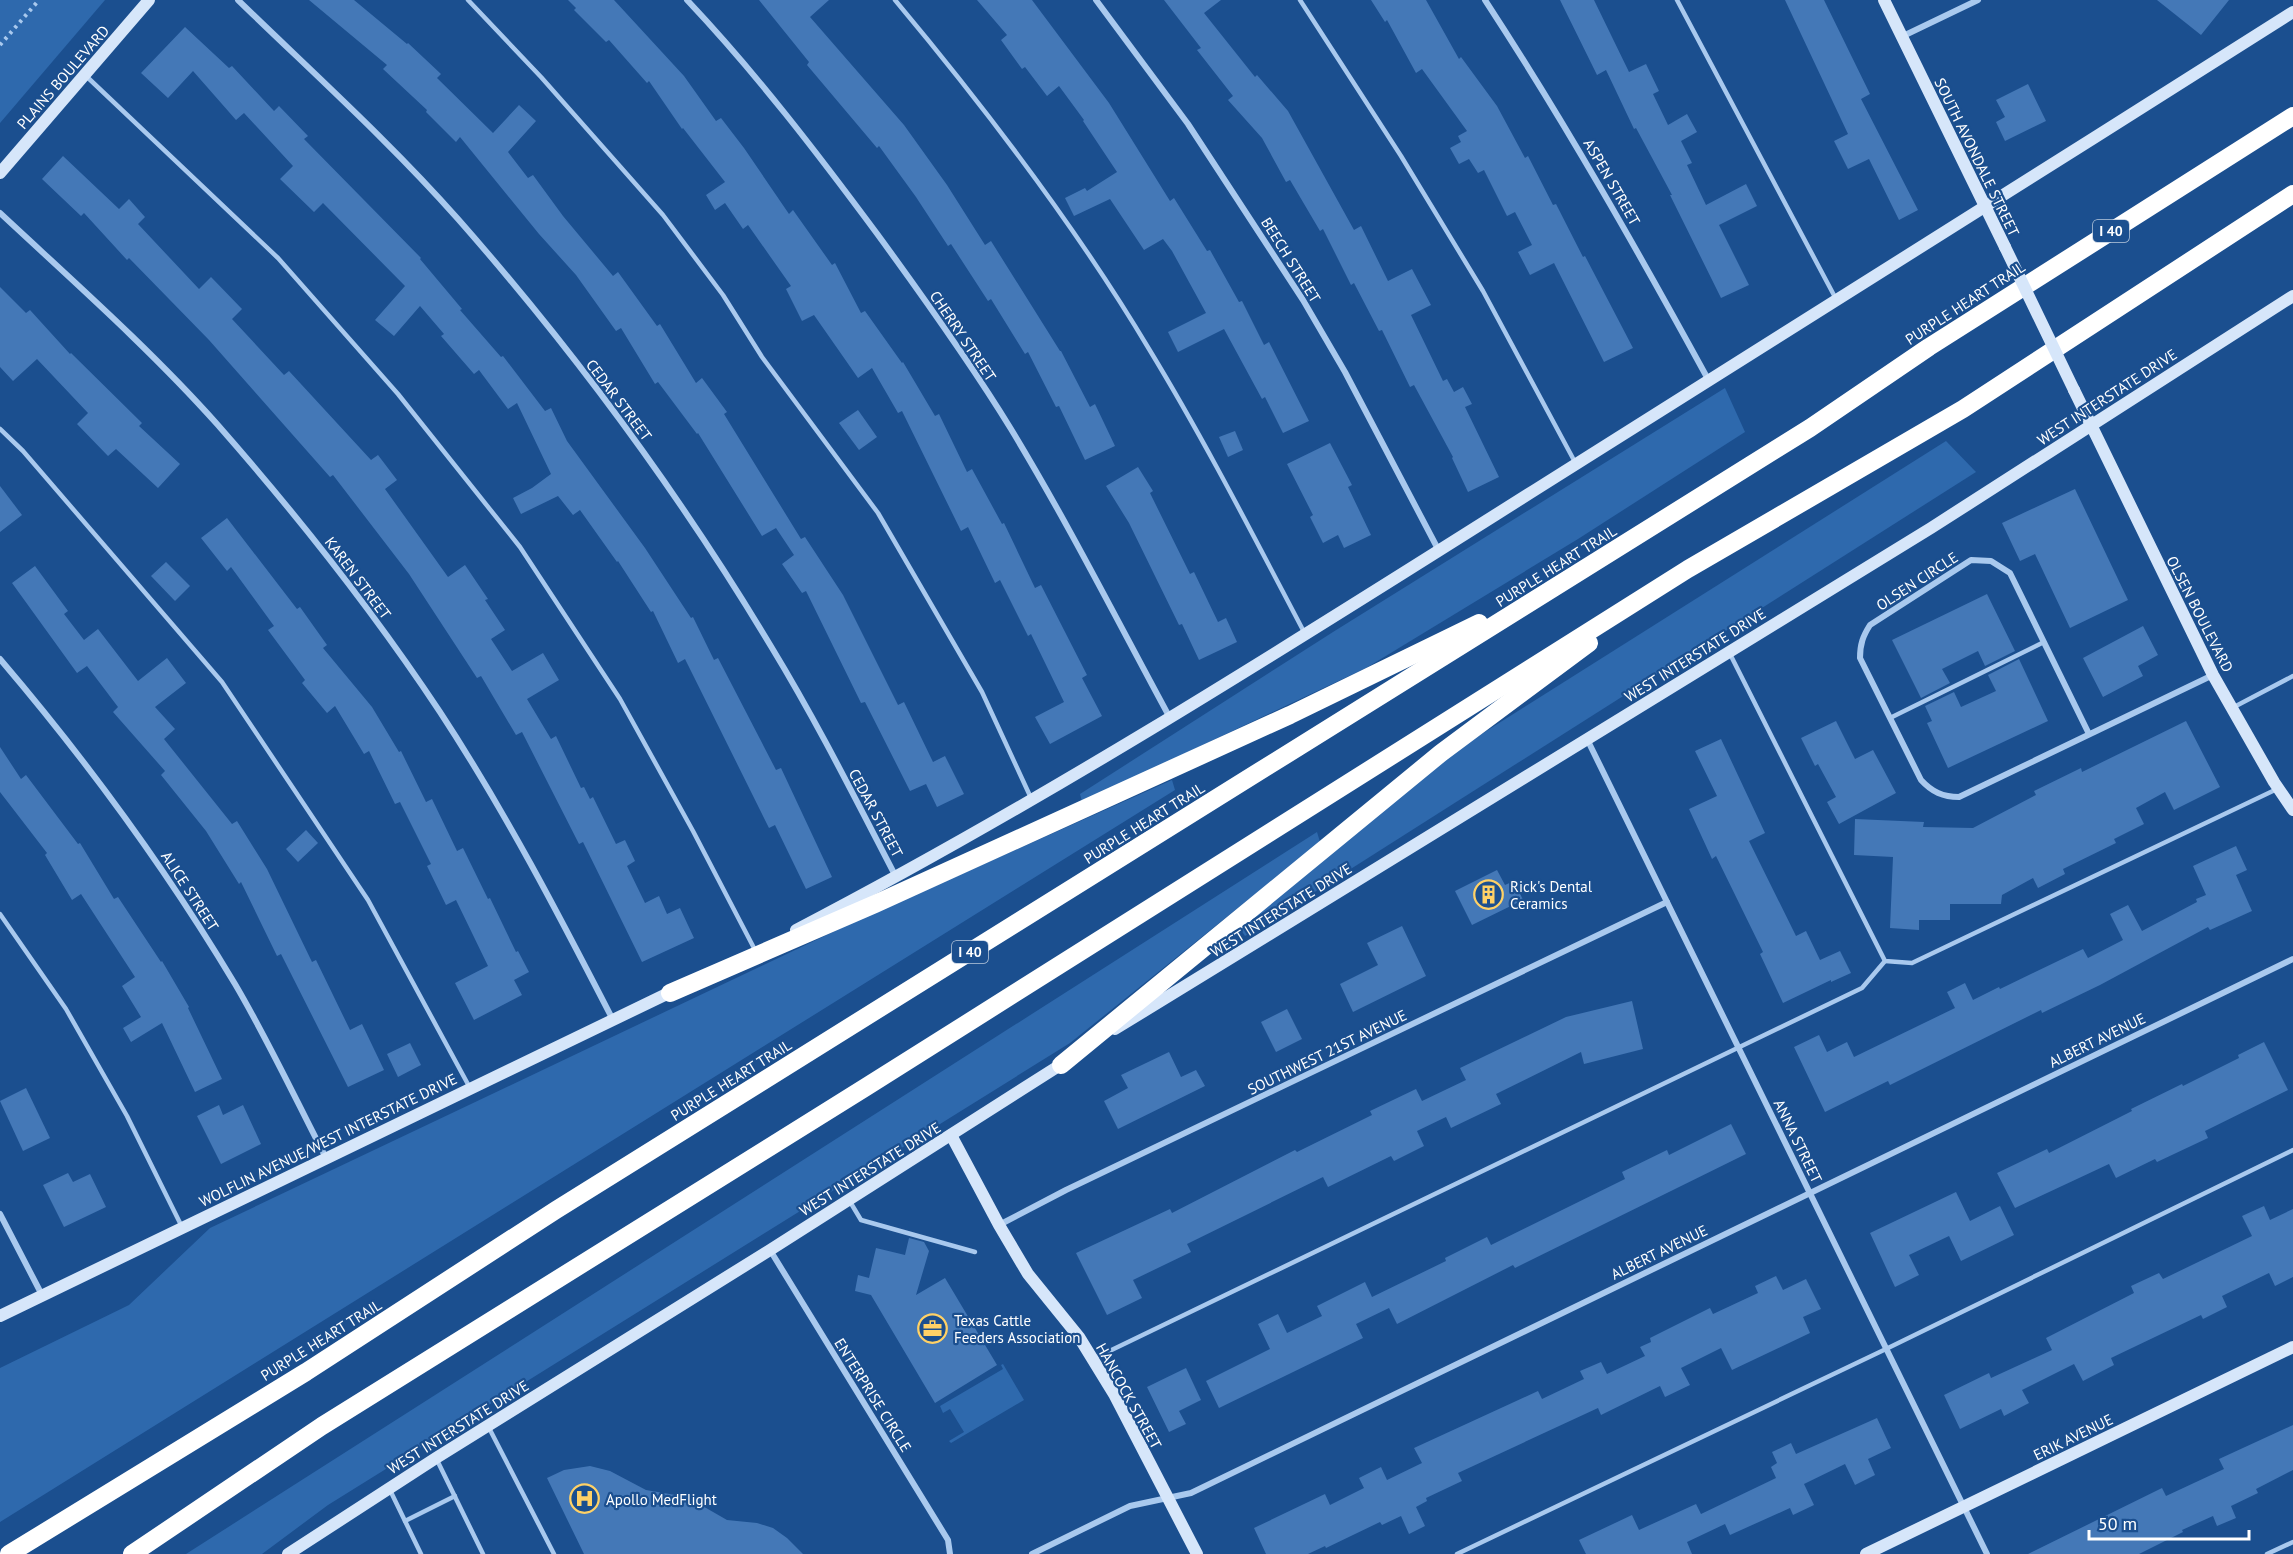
<svg xmlns="http://www.w3.org/2000/svg" width="2293" height="1554" font-family="'PT Sans',sans-serif">
<style>
.green{fill:#2e69ad}
.building{fill:#4478b7}
.lines{fill:none;stroke-linecap:round;stroke-linejoin:round}
.path{stroke:#a9c9ee;stroke-width:4;stroke-dasharray:3 4.5;stroke-linecap:butt}
.lane{stroke:#a9c9ee;stroke-width:4.5}
.street{stroke:#a9c9ee;stroke-width:6}
.secondary{stroke:#d6e6fa;stroke-width:12}
.highway{stroke:#fff;stroke-width:18}
.secondary-bridge{stroke:#d6e6fa;stroke-width:12}
.labels{text-anchor:middle;dominant-baseline:central;stroke-width:4.5;stroke-linejoin:round;paint-order:stroke}
.shield{fill:#1b4f8f;stroke:#bbcadd;stroke-width:1.5}
.shield-label{font-size:14px;font-weight:bold;fill:#fff}
.street-label{font-size:15px;fill:#fff;stroke:#1b4f8f}
.poi-label{font-size:15px;fill:#fff;stroke:#1b4f8f;text-anchor:start}
</style>
<rect width="100%" height="100%" fill="#1b4f8f"/>
<g class="green">
<polygon points="0,0 105,0 0,123"/>
<polygon points="1725,388 1745,432 1578,539 1366,668 1082,802 1080,794 1333,632"/>
<polygon points="1946,441 1976,472 1245,936 1239,927 1444,760 1480,735"/>
<polygon points="1172,780 1175,790 0,1522 0,1368 129,1305 210,1228 854,922"/>
<polygon points="1317,832 1320,842 1070,1043 328,1505 262,1554 186,1554"/>
<polygon points="1003,1364 1024,1400 951,1443 949,1441 964,1432 950,1409 943,1413 940,1406 1003,1369 1001,1365"/>
</g>
<g class="building">
<polygon points="309,0 354,0 407,44 408,43 441,74 437,78 493,133 519,105 536,121 508,152 528,178 533,175 563,216 613,276 618,272 657,326 660,324 696,383 702,378 727,412 724,414 801,539 805,537 843,595 898,705 904,702 933,762 945,756 964,794 937,807 926,784 910,791 865,702 861,703 806,591 802,593 782,564 794,555 776,528 762,536 698,433 697,434 658,382 655,384 621,328 616,331 576,275 539,234 460,137 456,142 426,112 427,110 383,69 387,65"/>
<polygon points="568,0 614,0 684,76 716,121 721,118 744,148 789,214 793,210 832,265 835,263 861,313 865,311 902,363 903,362 935,416 939,414 967,472 972,469 1002,524 1004,523 1035,588 1041,585 1087,675 1082,678 1102,716 1050,744 1035,717 1064,702 1031,634 1028,636 1000,580 995,583 968,527 961,531 902,411 898,413 872,368 858,378 814,315 802,321 786,289 791,286 748,225 743,229 725,203 715,210 706,195 725,182 683,128 682,129 649,81 647,83 609,40 606,42 574,10 576,8"/>
<polygon points="759,0 829,0 810,17 904,125 947,185 985,245 991,241 1060,351 1061,351 1090,407 1095,404 1115,446 1085,460 1059,406 1056,407 1028,352 1025,354 991,299 988,301 951,244 948,246 916,197 879,146 877,148 807,65 809,62"/>
<polygon points="977,0 1032,0 1109,103 1170,201 1174,198 1207,251 1210,250 1239,302 1242,301 1264,345 1269,342 1309,421 1283,433 1265,397 1262,399 1224,329 1178,352 1168,332 1206,313 1172,251 1163,239 1144,250 1110,199 1074,216 1065,198 1085,188 1087,191 1117,172 1083,121 1084,120 1059,86 1047,96 1025,67 1022,69 1001,40 1007,35"/>
<polygon points="1164,0 1221,0 1204,13 1255,77 1257,75 1288,111 1354,230 1361,226 1388,281 1412,269 1431,305 1411,315 1443,381 1447,379 1454,392 1463,387 1472,404 1465,407 1499,477 1468,492 1452,458 1453,457 1414,385 1410,387 1382,330 1379,331 1354,283 1351,285 1323,229 1320,231 1290,180 1286,182 1262,138 1228,100 1233,96 1197,50 1201,48"/>
<polygon points="1371,0 1426,0 1459,59 1461,57 1497,106 1525,158 1528,156 1553,205 1556,204 1583,257 1585,256 1633,348 1604,362 1554,263 1530,275 1518,252 1532,245 1515,212 1507,216 1484,170 1478,173 1469,159 1459,164 1450,148 1461,142 1458,136 1467,131 1422,69 1416,73 1387,20 1385,22"/>
<polygon points="1560,0 1594,0 1629,72 1646,64 1659,91 1653,94 1668,125 1687,114 1697,132 1681,141 1692,163 1687,165 1706,205 1746,184 1757,206 1719,225 1749,285 1721,298 1670,195 1672,195 1636,128 1634,129 1606,70 1597,75"/>
<polygon points="1785,0 1824,0 1870,94 1861,99 1918,210 1899,220 1869,159 1848,169 1834,141 1848,134"/>
<polygon points="2157,0 2229,0 2201,35"/>
<polygon points="185,27 229,68 232,66 274,111 279,106 308,136 304,139 421,258 420,259 462,309 460,310 501,357 503,356 545,411 551,408 567,441 645,548 691,618 693,617 714,660 718,658 776,770 781,768 832,877 806,889 775,825 769,828 685,659 678,663 653,611 651,612 618,561 617,562 580,510 573,515 558,496 521,514 513,498 532,488 551,474 517,403 508,409 479,370 474,374 441,336 444,334 420,306 394,336 375,320 405,286 323,203 314,212 280,179 293,166 244,113 236,120 193,71 168,98 141,73"/>
<polygon points="2028,84 2046,121 2005,141 1996,122 2005,117 1996,100"/>
<polygon points="63,156 119,209 129,199 145,217 138,224 199,289 211,277 242,309 232,319 284,375 289,371 371,460 378,455 397,480 385,489 448,577 465,565 488,599 485,600 505,630 491,639 512,671 543,653 559,680 527,699 551,739 556,736 581,788 584,787 590,799 593,797 616,844 625,840 635,861 627,866 645,903 659,896 667,914 680,908 694,938 642,962 583,842 579,844 522,732 516,735 481,676 477,678 409,574 333,475 330,477 209,340 129,258 127,260 84,213 81,216 42,179"/>
<polygon points="0,287 26,313 30,310 70,354 71,353 142,423 139,426 180,464 158,488 116,449 108,456 77,424 88,413 37,359 13,381 0,367"/>
<polygon points="858,410 877,437 859,450 839,423"/>
<polygon points="1235,431 1243,450 1228,457 1219,437"/>
<polygon points="1330,443 1352,485 1348,487 1371,535 1344,548 1338,535 1323,543 1310,517 1313,515 1287,464"/>
<polygon points="1138,467 1153,491 1150,493 1190,574 1194,572 1218,622 1226,618 1237,642 1199,660 1182,624 1179,625 1129,523 1106,486"/>
<polygon points="0,486 22,515 0,532"/>
<polygon points="2075,489 2128,600 2070,628 2035,554 2020,561 2002,523"/>
<polygon points="227,518 297,609 300,607 327,645 323,648 372,707 399,752 401,751 426,802 432,799 457,851 463,848 488,899 490,898 516,952 518,951 529,972 514,980 522,995 474,1020 455,983 488,966 456,900 446,905 427,866 431,864 400,802 395,804 369,751 364,754 335,706 327,713 302,683 305,680 268,630 274,626 231,567 227,571 201,538"/>
<polygon points="166,562 190,586 175,601 151,576"/>
<polygon points="35,566 68,611 64,614 84,640 98,629 138,681 167,658 186,683 155,707 175,729 164,739 232,824 237,821 267,869 312,962 316,960 350,1030 362,1024 384,1070 348,1087 281,954 277,956 241,882 239,884 206,831 161,775 165,771 113,712 118,707 87,666 77,673 12,583"/>
<polygon points="1987,594 2015,651 1985,666 1978,651 1942,669 1950,683 1921,698 1892,640"/>
<polygon points="2143,626 2158,655 2138,666 2143,676 2103,697 2083,658"/>
<polygon points="2019,659 2048,721 1948,768 1927,723 1932,721 1925,706 1954,692 1961,707 1996,691 1988,675"/>
<polygon points="1836,721 1855,759 1873,750 1896,793 1839,824 1827,802 1836,797 1818,764 1815,766 1801,738"/>
<polygon points="2186,721 2220,787 2174,810 2165,792 2136,808 2144,824 2114,839 2116,843 2063,869 2065,874 2038,888 2033,878 2002,895 2001,904 1950,904 1950,920 1919,920 1919,930 1890,928 1893,857 1854,855 1855,819 1924,822 1923,827 1973,828 2036,795 2034,791 2081,768 2082,772"/>
<polygon points="1721,739 1765,833 1749,841 1796,936 1806,931 1820,960 1840,951 1851,973 1831,982 1831,980 1783,1003 1760,954 1763,952 1716,856 1712,859 1689,809 1717,796 1695,751"/>
<polygon points="0,747 21,779 26,775 78,844 80,843 114,899 118,897 161,962 162,961 189,1007 188,1008 222,1079 195,1092 162,1023 131,1042 123,1028 141,1017 122,986 135,977 81,894 72,900 45,855 47,853 0,792"/>
<polygon points="306,830 318,843 298,862 286,849"/>
<polygon points="2236,846 2247,870 2236,875 2252,911 2210,930 2208,927 2100,985 2042,1013 2041,1010 1890,1085 1888,1081 1825,1112 1794,1047 1819,1035 1827,1052 1847,1042 1854,1057 1955,1008 1947,992 1965,983 1973,1000 1999,987 2000,989 2083,949 2088,958 2123,940 2110,914 2128,905 2142,931 2197,902 2196,899 2206,895 2193,866"/>
<polygon points="1497,870 1505,885 1514,881 1523,900 1472,925 1455,891"/>
<polygon points="1402,926 1426,976 1353,1012 1340,984 1378,965 1367,943"/>
<polygon points="1632,1001 1643,1049 1584,1064 1581,1052 1496,1094 1501,1104 1451,1128 1446,1117 1417,1131 1424,1146 1394,1161 1391,1156 1328,1187 1323,1177 1187,1244 1191,1252 1133,1280 1142,1298 1107,1315 1076,1253 1170,1209 1172,1213 1295,1150 1297,1152 1372,1115 1370,1111 1416,1089 1422,1101 1466,1080 1460,1068 1566,1017"/>
<polygon points="1287,1009 1302,1039 1276,1052 1261,1022"/>
<polygon points="2264,1042 2288,1090 2205,1131 2208,1138 2157,1162 2155,1159 2116,1178 2109,1164 2015,1208 1997,1173 2047,1149 2049,1153 2132,1111 2131,1109 2182,1084 2183,1086 2239,1058 2238,1055"/>
<polygon points="410,1043 421,1065 398,1077 387,1054"/>
<polygon points="1169,1052 1181,1077 1196,1070 1205,1086 1118,1129 1104,1101 1128,1088 1121,1075"/>
<polygon points="26,1088 50,1138 23,1151 0,1101"/>
<polygon points="219,1105 223,1115 243,1105 261,1144 221,1164 197,1116"/>
<polygon points="1731,1124 1746,1154 1515,1268 1513,1265 1397,1324 1389,1308 1356,1324 1363,1338 1219,1408 1206,1381 1270,1349 1258,1324 1278,1314 1287,1333 1322,1316 1317,1306 1365,1282 1372,1297 1446,1261 1445,1258 1487,1237 1491,1245 1625,1179 1622,1172 1667,1150 1669,1155"/>
<polygon points="68,1173 73,1182 90,1174 106,1207 64,1227 43,1185"/>
<polygon points="1956,1192 1970,1221 2000,1206 2014,1235 1961,1261 1949,1236 1909,1255 1919,1275 1895,1287 1870,1233"/>
<polygon points="2264,1206 2270,1220 2293,1209 2293,1277 2275,1286 2269,1273 2222,1296 2227,1307 2203,1319 2201,1315 2111,1358 2114,1365 2083,1381 2074,1364 2022,1390 2029,1403 2004,1416 2001,1409 1960,1429 1944,1395 1989,1373 1991,1378 2052,1350 2046,1338 2134,1293 2131,1286 2159,1273 2163,1279 2252,1236 2242,1216"/>
<polygon points="909,1238 924,1242 929,1251 916,1295 945,1278 997,1365 935,1403 871,1295 855,1291 858,1275 869,1278 876,1248 905,1255"/>
<polygon points="1776,1276 1783,1290 1806,1279 1821,1309 1803,1317 1810,1333 1732,1370 1721,1348 1681,1368 1690,1385 1665,1397 1660,1386 1601,1415 1598,1408 1458,1473 1462,1481 1426,1498 1427,1501 1416,1507 1425,1526 1409,1534 1401,1516 1382,1525 1380,1522 1326,1548 1325,1546 1308,1554 1266,1554 1254,1528 1325,1494 1330,1505 1364,1488 1359,1478 1381,1467 1387,1480 1422,1463 1414,1448 1538,1391 1542,1399 1584,1379 1580,1371 1601,1362 1607,1374 1645,1356 1640,1347 1651,1342 1650,1338 1710,1308 1713,1314 1758,1293 1755,1286"/>
<polygon points="1186,1368 1201,1400 1179,1411 1186,1424 1169,1432 1147,1387"/>
<polygon points="1877,1418 1891,1448 1868,1459 1875,1475 1855,1485 1845,1464 1804,1484 1814,1505 1793,1515 1790,1508 1730,1535 1725,1524 1687,1542 1692,1554 1586,1554 1579,1540 1632,1515 1639,1530 1696,1504 1701,1514 1776,1478 1771,1467 1777,1463 1772,1452 1791,1443 1796,1454"/>
<polygon points="2293,1425 2293,1470 2256,1489 2258,1493 2231,1506 2236,1518 2217,1526 2213,1516 2182,1530 2183,1532 2139,1554 2028,1554 2162,1488 2166,1496 2224,1469 2219,1459"/>
<polygon points="590,1466 610,1471 646,1490 687,1497 727,1520 757,1523 773,1528 787,1538 803,1554 584,1554 547,1478 564,1470"/>
</g>
<g class="lines">
<polyline class="path" points="0,45 39,0"/>
<g class="lane">
<polyline points="468,0 541,77 663,215 723,295 762,357 878,513 982,692 1031,798"/>
<path d="M895 0C987 110 1075 225 1149 349 1205 441 1254 537 1304 632"/>
<polyline points="1300,0 1401,156 1483,291 1576,464"/>
<polyline points="1677,0 1836,299"/>
<polyline points="85,75 278,258 398,394 520,547 620,699 693,831 755,950"/>
<polyline points="0,429 23,451 222,682 368,900 470,1088"/>
<polyline points="1729,652 1885,961 1912,963 2277,789"/>
<polyline points="2234,707 2293,676"/>
<polyline points="1890,718 2044,642"/>
<polyline points="0,914 66,1009 127,1116 182,1227"/>
<polyline points="849,1200 861,1220 975,1252"/>
<polyline points="1095,1358 1862,988 1885,961"/>
<polyline points="488,1426 554,1554"/>
<polyline points="436,1458 483,1554"/>
<polyline points="389,1488 421,1554"/>
<polyline points="405,1521 455,1496"/>
<polyline points="1457,1554 1886,1349 2293,1150"/>
<polyline points="2267,1554 2293,1542"/>
</g>
<g class="street">
<path d="M238 0C312 72 389 141 458 219 575 352 681 496 772 648 817 722 856 800 896 877"/>
<path d="M687 0C756 73 818 154 878 235 924 298 970 362 1011 429 1068 523 1118 622 1170 718"/>
<polyline points="1096,0 1188,124 1303,300 1345,372 1439,551"/>
<path d="M1485 0C1566 124 1638 251 1709 381"/>
<polyline points="1901,37 1978,0"/>
<path d="M0 213C74 282 150 349 217 424 297 515 373 611 440 712 505 811 559 915 613 1020"/>
<path d="M0 659C87 761 166 869 235 984 268 1040 296 1100 326 1158"/>
<path d="M2089 734 2010 573 1991 561 1971 560 1870 625C1863 636 1860 644 1860 658L1921 780C1932 792 1943 797 1959 797L2213 675"/>
<polyline points="1587,739 1987,1554"/>
<polyline points="0,1214 42,1295"/>
<polyline points="999,1225 1066,1190 1667,902"/>
<polyline points="770,1250 948,1540 950,1554"/>
<polyline points="1032,1554 1130,1506 1191,1493 2293,959"/>
</g>
<g class="secondary">
<polyline points="1884,0 2005,247"/>
<polyline points="0,173 149,0"/>
<polyline points="2074,390 2213,675 2274,782 2293,810"/>
<path d="M796 930C1057 794 1305 635 1554 478 1800 323 2047 168 2293 12"/>
<polyline points="1115,1029 1931,528 2293,296"/>
<polyline points="951,1135 999,1225 1028,1274 1079,1337 1114,1394 1197,1554"/>
<polyline points="0,1316 675,990"/>
<polyline points="288,1554 436,1458 770,1250 1065,1062"/>
<polyline points="1866,1554 2293,1347"/>
</g>
<g class="highway">
<polyline points="670,993 875,904 1290,715 1479,623"/>
<polyline points="1061,1065 1441,753 1589,643"/>
<polyline points="9,1554 306,1372 556,1210 1810,428 1929,347 2293,116"/>
<polyline points="132,1554 322,1426 866,1087 1688,569 1963,409 2293,194"/>
</g>
<polyline class="secondary-bridge" points="2005,247 2074,390"/>
</g>
<defs>
<symbol id="building-ring" viewBox="-11 -11 22 22"><circle r="9.5" fill="#1b4f8f" stroke="#ffd166" stroke-width="1.5"/><path d="M-4-6H4V6H1V3H-1V6H-4ZM-2.5-4.3h1.7v1.8h-1.7ZM.8-4.3h1.7v1.8H.8ZM-2.5-1h1.7V.8h-1.7ZM.8-1h1.7V.8H.8Z" fill="#ffd166"/></symbol>
<symbol id="office-ring" viewBox="-11 -11 22 22"><circle r="9.5" fill="#1b4f8f" stroke="#ffd166" stroke-width="1.5"/><path d="M-6-3h4V-5.5h4V-3h4V5H-6ZM-1-4.5V-3h2v-1.5ZM-6 0V1H6V0Z" fill="#ffd166"/></symbol>
<symbol id="hospital-ring" viewBox="-11 -11 22 22"><circle r="9.5" fill="#1b4f8f" stroke="#ffd166" stroke-width="1.5"/><path d="M-5-5h3v3.5h4V-5h3V5h-3V1.5h-4V5h-3Z" fill="#ffd166"/></symbol>
</defs>
<g fill-rule="evenodd">
<use href="#building-ring" x="1472" y="878" width="33" height="33"/>
<use href="#office-ring" x="916" y="1312" width="33" height="33"/>
<use href="#hospital-ring" x="568" y="1482" width="33" height="33"/>
</g>
<g class="labels">
<g class="shield">
<rect x="2093" y="220" width="36" height="22" rx="4.5"/>
<rect x="952" y="941" width="36" height="22" rx="4.5"/>
</g>
<g class="shield-label">
<text x="2111" y="231">I 40</text>
<text x="970" y="952">I 40</text>
</g>
<g class="street-label">
<text transform="translate(63 77) rotate(-49)">PLAINS BOULEVARD</text>
<text transform="translate(1977 157) rotate(64)">SOUTH AVONDALE STREET</text>
<text transform="translate(1612 182) rotate(60)">ASPEN STREET</text>
<text transform="translate(1291 260) rotate(58)">BEECH STREET</text>
<text transform="translate(1965 303) rotate(-33)">PURPLE HEART TRAIL</text>
<text transform="translate(963 336) rotate(56)">CHERRY STREET</text>
<text transform="translate(2107 397) rotate(-33)">WEST INTERSTATE DRIVE</text>
<text transform="translate(619 400) rotate(53)">CEDAR STREET</text>
<text transform="translate(1556 566) rotate(-32)">PURPLE HEART TRAIL</text>
<text transform="translate(358 578) rotate(53)">KAREN STREET</text>
<text transform="translate(1917 581) rotate(-33)">OLSEN CIRCLE</text>
<text transform="translate(2200 614) rotate(63)">OLSEN BOULEVARD</text>
<text transform="translate(1695 655) rotate(-32)">WEST INTERSTATE DRIVE</text>
<text transform="translate(876 813) rotate(62)">CEDAR STREET</text>
<text transform="translate(1144 823) rotate(-32)">PURPLE HEART TRAIL</text>
<text transform="translate(190 891) rotate(57)">ALICE STREET</text>
<text transform="translate(1281 910) rotate(-32)">WEST INTERSTATE DRIVE</text>
<text transform="translate(2097 1040) rotate(-26)">ALBERT AVENUE</text>
<text transform="translate(1327 1052) rotate(-26)">SOUTHWEST 21ST AVENUE</text>
<text transform="translate(731 1080) rotate(-32)">PURPLE HEART TRAIL</text>
<text transform="translate(328 1140) rotate(-26)">WOLFLIN AVENUE/WEST INTERSTATE DRIVE</text>
<text transform="translate(1798 1141) rotate(64)">ANNA STREET</text>
<text transform="translate(870 1169) rotate(-32)">WEST INTERSTATE DRIVE</text>
<text transform="translate(1659 1252) rotate(-26)">ALBERT AVENUE</text>
<text transform="translate(321 1340) rotate(-32)">PURPLE HEART TRAIL</text>
<text transform="translate(873 1395) rotate(58)">ENTERPRISE CIRCLE</text>
<text transform="translate(1129 1396) rotate(61)">HANCOCK STREET</text>
<text transform="translate(458 1427) rotate(-32)">WEST INTERSTATE DRIVE</text>
<text transform="translate(2073 1437) rotate(-26)">ERIK AVENUE</text>
</g>
<g class="poi-label">
<text x="1510" y="886">Rick's Dental<tspan x="1510" dy="17">Ceramics</tspan></text>
<text x="954" y="1320">Texas Cattle<tspan x="954" dy="17">Feeders Association</tspan></text>
<text x="606" y="1499">Apollo MedFlight</text>
</g>
</g>
<path d="M2089 1530v9h160v-9" fill="none" stroke="#ffffff" stroke-width="3"/>
<text x="2098" y="1530" font-size="18" fill="#ffffff" stroke="#1b4f8f" stroke-width="4.5" paint-order="stroke">50 m</text>
</svg>
